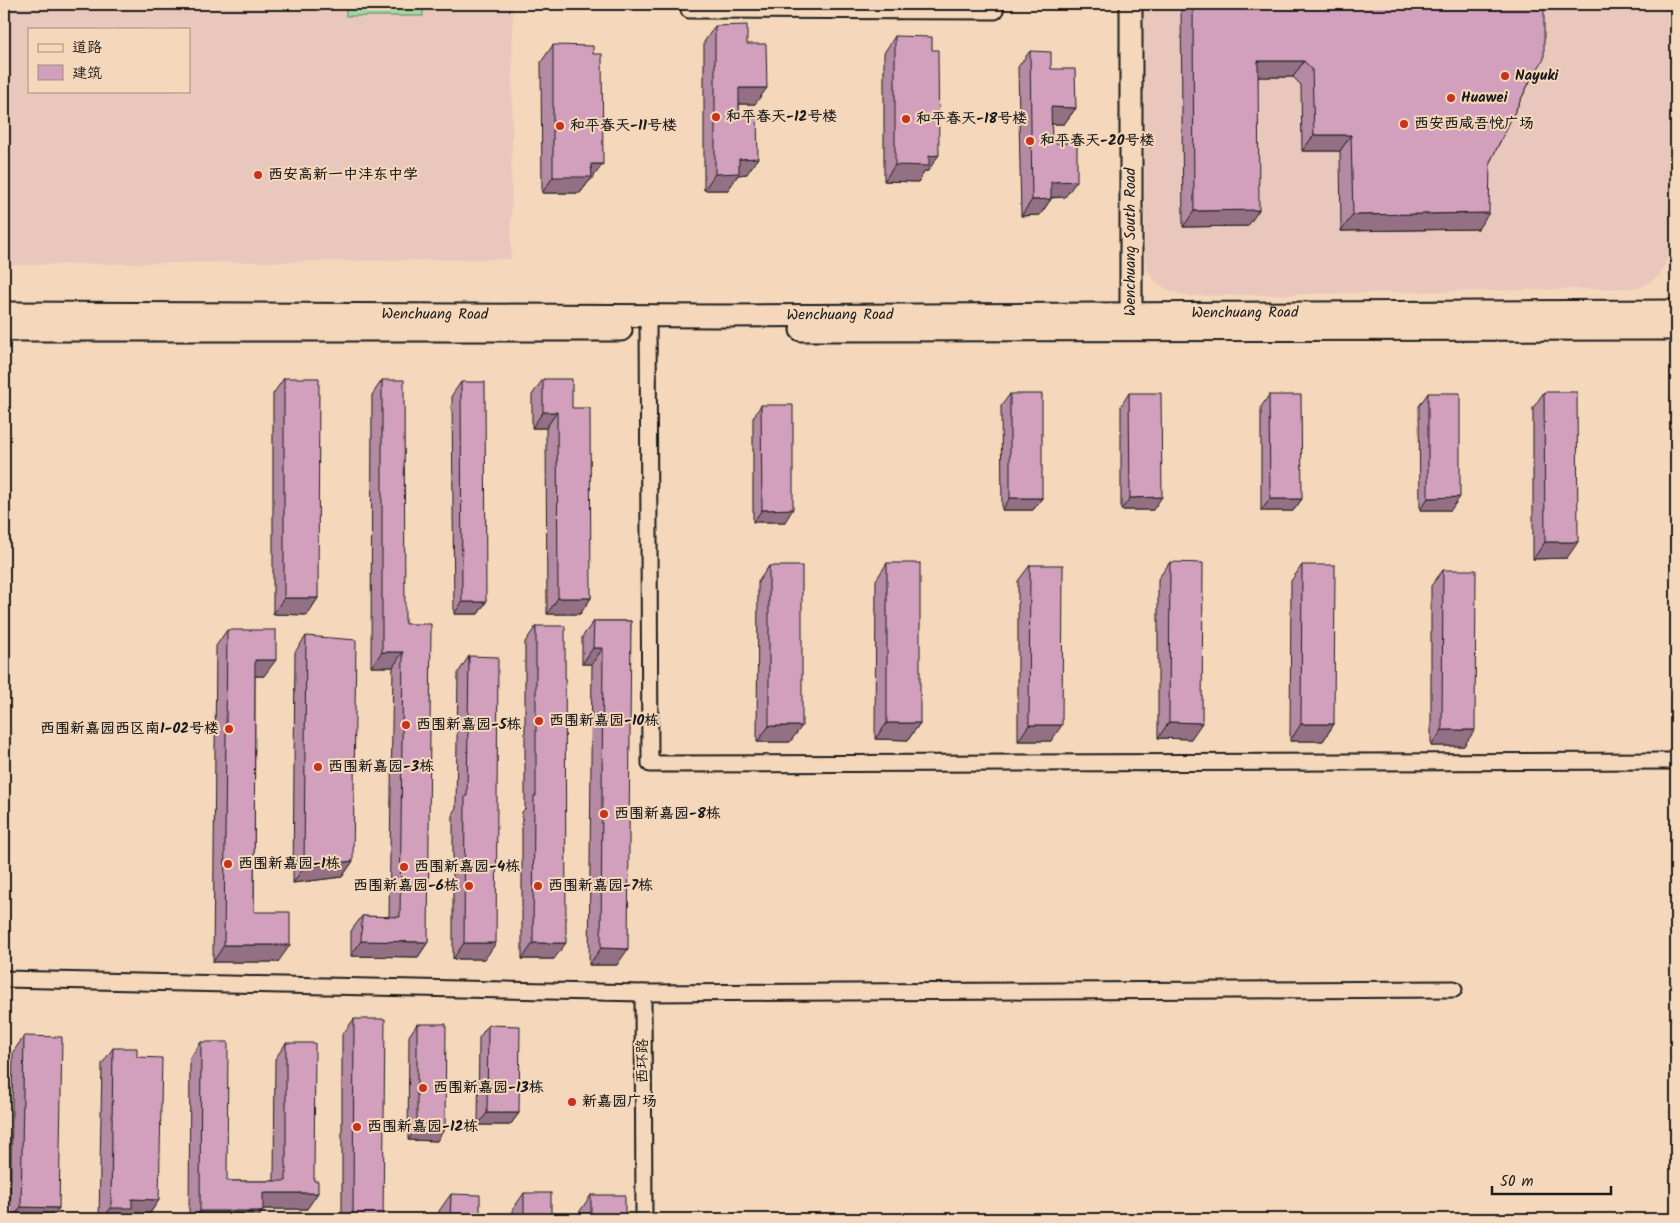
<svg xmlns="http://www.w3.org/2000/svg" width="1680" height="1223" font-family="Kalam,'LXGW WenKai TC',sans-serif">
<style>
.built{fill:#eac7bc;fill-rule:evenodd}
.pitch{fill:#9fdba2;stroke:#5e7c5f}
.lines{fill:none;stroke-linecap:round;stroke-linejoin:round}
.street-casing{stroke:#1c1c1c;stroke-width:19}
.secondary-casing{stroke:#1c1c1c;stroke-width:25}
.street{stroke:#f5d8bb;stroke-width:15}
.secondary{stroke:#f5d8bb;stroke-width:21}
.wall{fill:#b58aa3;stroke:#1c1c1c}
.shaded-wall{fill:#937084;stroke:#1c1c1c}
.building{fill:#d2a0bd;stroke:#1c1c1c}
.poi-dot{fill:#c8321e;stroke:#f5d8bb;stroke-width:2}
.labels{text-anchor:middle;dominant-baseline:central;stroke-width:4;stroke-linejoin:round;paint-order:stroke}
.poi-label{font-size:15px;font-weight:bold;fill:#1c1c1c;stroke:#f5d8bb;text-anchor:start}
.street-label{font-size:15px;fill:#1c1c1c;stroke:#f5d8bb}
</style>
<rect width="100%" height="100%" fill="#f5d8bb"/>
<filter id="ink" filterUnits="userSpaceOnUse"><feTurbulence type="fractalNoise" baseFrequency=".02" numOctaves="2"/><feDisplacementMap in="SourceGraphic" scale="10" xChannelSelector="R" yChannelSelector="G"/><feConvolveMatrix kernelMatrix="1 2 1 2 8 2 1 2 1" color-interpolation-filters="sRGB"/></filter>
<g filter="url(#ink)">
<g class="built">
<path d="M4 4H513L511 259 7 265 4 261ZM29 29H189V91H29Z"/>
<polygon points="1144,4 1668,4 1671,234 1669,255 1660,275 1640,288 1191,296 1172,292 1156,282 1148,272 1145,258"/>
</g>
<rect class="pitch" x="346" y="4" width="77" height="12"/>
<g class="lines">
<defs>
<g id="street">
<polyline points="689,4 689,10 995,11 995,4"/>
<polyline points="648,315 650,764 1676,761"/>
<polyline points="4,979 643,993 1454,989"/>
<polyline points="643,993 644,1219"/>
</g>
<g id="secondary">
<polyline points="1131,4 1131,326"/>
<path id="s1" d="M4 313 720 316 1676 311"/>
<polyline points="4,330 621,330"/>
<polyline points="801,330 1676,329"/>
</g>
</defs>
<use href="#street" class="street-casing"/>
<use href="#secondary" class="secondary-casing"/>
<use href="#street" class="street"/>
<use href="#secondary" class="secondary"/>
</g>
<g class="wall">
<polygon points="1181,4 1544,4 1530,81 1490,162 1478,229 1341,231 1340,151 1302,151 1301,85 1293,77 1258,77 1248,226 1183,227"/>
<polygon points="715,26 747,44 755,104 739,104 739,114 747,174 738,175 728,190 704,190 704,42"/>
<polygon points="895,36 932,50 928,171 925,171 918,182 884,181 884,53"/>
<polygon points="553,45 591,180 590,180 580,193 542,193 541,62"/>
<polygon points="1030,51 1051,69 1076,108 1064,124 1051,124 1052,143 1065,197 1051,198 1051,199 1040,215 1021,216 1018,67"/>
<polygon points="284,378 318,598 307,615 273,614 273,394"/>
<polygon points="543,379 572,408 591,598 580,614 547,614 546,428 532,428 532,395"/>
<polygon points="382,380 405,624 428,942 418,957 351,956 351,931 362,916 389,917 393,667 371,667 372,395"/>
<polygon points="461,382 486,602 478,614 454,614 452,395"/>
<polygon points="1544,392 1567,558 1533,559 1533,408"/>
<polygon points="1129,393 1153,510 1121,510 1121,406"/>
<polygon points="1428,393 1451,510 1420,510 1419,406"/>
<polygon points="1010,394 1042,498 1033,510 1002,510 1001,406"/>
<polygon points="1269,395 1302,499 1293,511 1261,511 1261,407"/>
<polygon points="761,405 785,522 753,522 753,418"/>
<polygon points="1170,562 1191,739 1158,738 1158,579"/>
<polygon points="887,563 920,723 908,740 875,739 876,580"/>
<polygon points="1030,565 1051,741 1018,741 1018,581"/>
<polygon points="1302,565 1334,724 1323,741 1290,741 1291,581"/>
<polygon points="769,566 790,742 757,742 758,582"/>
<polygon points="1443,570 1464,746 1431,746 1431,586"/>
<polygon points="594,621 631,621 617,965 589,965 592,664 582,664 582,637"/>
<polygon points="536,626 554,959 522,959 522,812 525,809 525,642"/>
<polygon points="227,630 264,676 255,676 254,912 278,962 213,962 216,646"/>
<polygon points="306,636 353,861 342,877 293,883 295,652"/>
<polygon points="469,656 485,959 453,959 453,812 456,808 458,673"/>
<polygon points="354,1019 383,1219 342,1219 342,1035"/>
<polygon points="417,1024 437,1141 408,1140 409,1036"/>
<polygon points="488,1025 519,1113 510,1125 478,1125 479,1038"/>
<polygon points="24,1036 59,1208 51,1219 10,1219 13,1052"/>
<polygon points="201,1042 227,1181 274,1181 275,1059 286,1043 307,1209 263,1209 263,1211 257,1219 189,1219 190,1058"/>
<polygon points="113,1048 137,1057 159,1200 148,1216 127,1216 124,1219 99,1219 102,1064"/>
<polygon points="524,1193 551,1219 513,1219 513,1209"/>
<polygon points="451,1194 480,1219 439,1219 439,1211"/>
<polygon points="591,1195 625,1219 580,1219 580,1211"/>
</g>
<g class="shaded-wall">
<polygon points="1258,61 1304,61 1293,77 1247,77"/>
<polygon points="739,88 767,88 755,104 728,104"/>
<polygon points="1051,107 1076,108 1064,124 1039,124"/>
<polygon points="1314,135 1351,135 1340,151 1302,151"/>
<polygon points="939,155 928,171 925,171 918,182 884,181 895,165 929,156"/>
<polygon points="758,158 747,174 738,175 728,190 704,190 715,174 739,159"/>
<polygon points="591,164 603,164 591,180 590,180 580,193 542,193 553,177"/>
<polygon points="1077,181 1065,197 1040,198 1051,182"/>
<polygon points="1051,199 1040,215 1021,216 1032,200"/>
<polygon points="1259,210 1248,226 1183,227 1194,211"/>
<polygon points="1489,213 1478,229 1341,231 1353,215"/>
<polygon points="543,412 557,412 546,428 532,428"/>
<polygon points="1162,497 1153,510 1121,510 1130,498"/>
<polygon points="1460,497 1451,510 1420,510 1428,498"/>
<polygon points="1010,498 1042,498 1033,510 1002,510"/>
<polygon points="1270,499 1302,499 1293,511 1261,511"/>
<polygon points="793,509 785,522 753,522 762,510"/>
<polygon points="1545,542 1578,542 1567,558 1533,559"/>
<polygon points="284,598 318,598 307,615 273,614"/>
<polygon points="558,598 591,598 580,614 547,614"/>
<polygon points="462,602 486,602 478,614 454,614"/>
<polygon points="593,648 603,648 592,664 582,664"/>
<polygon points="382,652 403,652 393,667 371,667"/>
<polygon points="255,660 276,660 264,676 244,676"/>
<polygon points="1169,722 1202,723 1191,739 1158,738"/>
<polygon points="887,723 920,723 908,740 875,739"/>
<polygon points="1301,724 1334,724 1323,741 1290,741"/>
<polygon points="1029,725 1062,725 1051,741 1018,741"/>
<polygon points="769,726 802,726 790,742 757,742"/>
<polygon points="1442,730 1475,730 1464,746 1431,746"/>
<polygon points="353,861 342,877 293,883 304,867"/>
<polygon points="361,941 428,942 418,957 351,956"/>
<polygon points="464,943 496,943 485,959 453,959"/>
<polygon points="533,943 566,943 554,959 522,959"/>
<polygon points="224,945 290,945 278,962 213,962"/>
<polygon points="601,948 628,949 617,965 589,965"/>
<polygon points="487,1113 519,1113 510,1125 478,1125"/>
<polygon points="417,1128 445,1128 437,1141 408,1140"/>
<polygon points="263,1193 318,1193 307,1209 252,1209"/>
<polygon points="132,1199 159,1200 148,1216 127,1216 124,1219 102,1219 111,1208"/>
<polygon points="21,1207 59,1208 51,1219 12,1219"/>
<polygon points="200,1211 263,1211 257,1219 195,1219"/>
</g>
<g class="building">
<polygon points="1193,4 1544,4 1544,59 1530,81 1490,162 1489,213 1353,215 1351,135 1314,135 1312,69 1304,61 1258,61 1259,210 1194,211"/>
<polygon points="747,25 747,44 766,44 767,88 739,88 739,114 757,114 758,158 739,159 739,173 715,174 715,26"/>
<polygon points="895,36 932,37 932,50 938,50 939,155 929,156 929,166 895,165"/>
<polygon points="553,45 593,46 593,54 602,54 603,164 591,164 592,177 553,177"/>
<polygon points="1030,51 1051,52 1051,69 1075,69 1076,108 1051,107 1052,143 1077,143 1077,181 1051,182 1051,199 1032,200"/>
<polygon points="284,378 319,378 318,598 284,598"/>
<polygon points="543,379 572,379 572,408 590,408 591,598 558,598 557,412 543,412"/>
<polygon points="382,380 404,380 405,624 431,624 428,942 361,941 362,916 400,917 403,652 382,652"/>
<polygon points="461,382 485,382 486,602 462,602"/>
<polygon points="1544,392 1577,392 1578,542 1545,542"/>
<polygon points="1129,393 1161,393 1162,497 1130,498"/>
<polygon points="1428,393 1460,393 1460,497 1428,498"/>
<rect x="1010" y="394" width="32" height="104"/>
<polygon points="1269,395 1301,395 1302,499 1270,499"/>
<polygon points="761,405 793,405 793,509 762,510"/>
<polygon points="1170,562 1203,563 1202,723 1169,722"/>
<rect x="887" y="563" width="33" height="160"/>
<polygon points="1030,565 1063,565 1062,725 1029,725"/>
<polygon points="1302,565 1335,565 1334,724 1301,724"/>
<rect x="769" y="566" width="33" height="160"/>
<polygon points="1443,570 1476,570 1475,730 1442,730"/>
<polygon points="594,621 631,621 628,949 601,948 603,648 593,648"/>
<polygon points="536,626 565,626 566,943 533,943 534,796 536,796"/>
<polygon points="227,630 276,630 276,660 255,660 254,912 290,912 290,945 224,945"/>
<polygon points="306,636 356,640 353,861 304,867"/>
<polygon points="469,656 498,657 496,943 464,943 465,796 467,796"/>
<polygon points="354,1019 385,1019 383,1219 353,1219"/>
<polygon points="417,1024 446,1024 445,1128 417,1128"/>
<polygon points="488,1025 520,1026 519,1113 487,1113"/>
<polygon points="24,1036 62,1037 59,1208 21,1207"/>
<polygon points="201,1042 228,1042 227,1181 286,1181 286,1043 315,1043 314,1181 318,1181 318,1193 263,1193 263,1211 200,1211"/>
<polygon points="113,1048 137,1048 137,1057 162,1058 159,1200 132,1199 132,1208 111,1208"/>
<rect x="524" y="1193" width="27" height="26"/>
<polygon points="451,1194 480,1195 480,1219 450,1219"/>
<rect x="591" y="1195" width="34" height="24"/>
</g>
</g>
<g class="poi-dot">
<circle cx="1505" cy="76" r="5"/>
<circle cx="1451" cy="98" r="5"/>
<circle cx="716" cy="117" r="5"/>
<circle cx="906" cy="119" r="5"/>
<circle cx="1404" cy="124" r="5"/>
<circle cx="560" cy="126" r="5"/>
<circle cx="1030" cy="141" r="5"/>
<circle cx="258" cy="175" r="5"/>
<circle cx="539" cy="721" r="5"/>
<circle cx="406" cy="725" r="5"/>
<circle cx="229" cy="729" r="5"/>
<circle cx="318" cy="767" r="5"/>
<circle cx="604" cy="814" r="5"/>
<circle cx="228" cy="864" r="5"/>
<circle cx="404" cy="867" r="5"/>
<circle cx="469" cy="886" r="5"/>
<circle cx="538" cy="886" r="5"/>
<circle cx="423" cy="1088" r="5"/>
<circle cx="572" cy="1102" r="5"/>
<circle cx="357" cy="1127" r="5"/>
</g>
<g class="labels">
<g class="poi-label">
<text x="1515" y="76">Nayuki</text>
<text x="1461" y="98">Huawei</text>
<text x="726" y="117">和平春天-12号楼</text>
<text x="916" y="119">和平春天-18号楼</text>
<text x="1414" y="124">西安西咸吾悦广场</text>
<text x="570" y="126">和平春天-11号楼</text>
<text x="1040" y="141">和平春天-20号楼</text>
<text x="268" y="175">西安高新一中沣东中学</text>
<text x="549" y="721">西围新嘉园-10栋</text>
<text x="416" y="725">西围新嘉园-5栋</text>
<text x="219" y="729" text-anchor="end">西围新嘉园西区南1-02号楼</text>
<text x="328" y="767">西围新嘉园-3栋</text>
<text x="614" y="814">西围新嘉园-8栋</text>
<text x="238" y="864">西围新嘉园-1栋</text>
<text x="414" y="867">西围新嘉园-4栋</text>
<text x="459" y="886" text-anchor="end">西围新嘉园-6栋</text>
<text x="548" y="886">西围新嘉园-7栋</text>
<text x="433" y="1088">西围新嘉园-13栋</text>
<text x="582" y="1102">新嘉园广场</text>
<text x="367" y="1127">西围新嘉园-12栋</text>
</g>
<g class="street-label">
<text transform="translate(1131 242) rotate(-90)">Wenchuang South Road</text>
<text stroke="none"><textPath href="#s1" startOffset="1241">Wenchuang Road</textPath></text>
<text stroke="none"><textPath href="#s1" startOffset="431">Wenchuang Road</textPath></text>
<text stroke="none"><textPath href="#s1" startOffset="836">Wenchuang Road</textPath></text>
<text transform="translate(643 1061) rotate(-90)">西环路</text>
</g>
</g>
<rect width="1680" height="1223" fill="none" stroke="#f5d8bb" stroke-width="20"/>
<rect x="10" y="10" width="1660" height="1203" fill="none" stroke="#1c1c1c" stroke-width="2" filter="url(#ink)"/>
<rect x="28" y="28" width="162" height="65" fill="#f5d8bb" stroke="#9e8d7b"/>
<rect x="38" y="44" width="25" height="8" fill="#f5d8bb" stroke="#9e8d7b"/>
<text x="72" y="52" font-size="15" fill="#1c1c1c">道路</text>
<rect x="38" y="65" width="25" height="15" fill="#d2a0bd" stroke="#9e8d7b"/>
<text x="72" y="78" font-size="15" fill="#1c1c1c">建筑</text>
<path d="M1492 1186v8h119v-8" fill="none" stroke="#1c1c1c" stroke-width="2.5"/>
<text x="1500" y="1186" font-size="15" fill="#1c1c1c" stroke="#f5d8bb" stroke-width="4" paint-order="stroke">50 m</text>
</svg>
